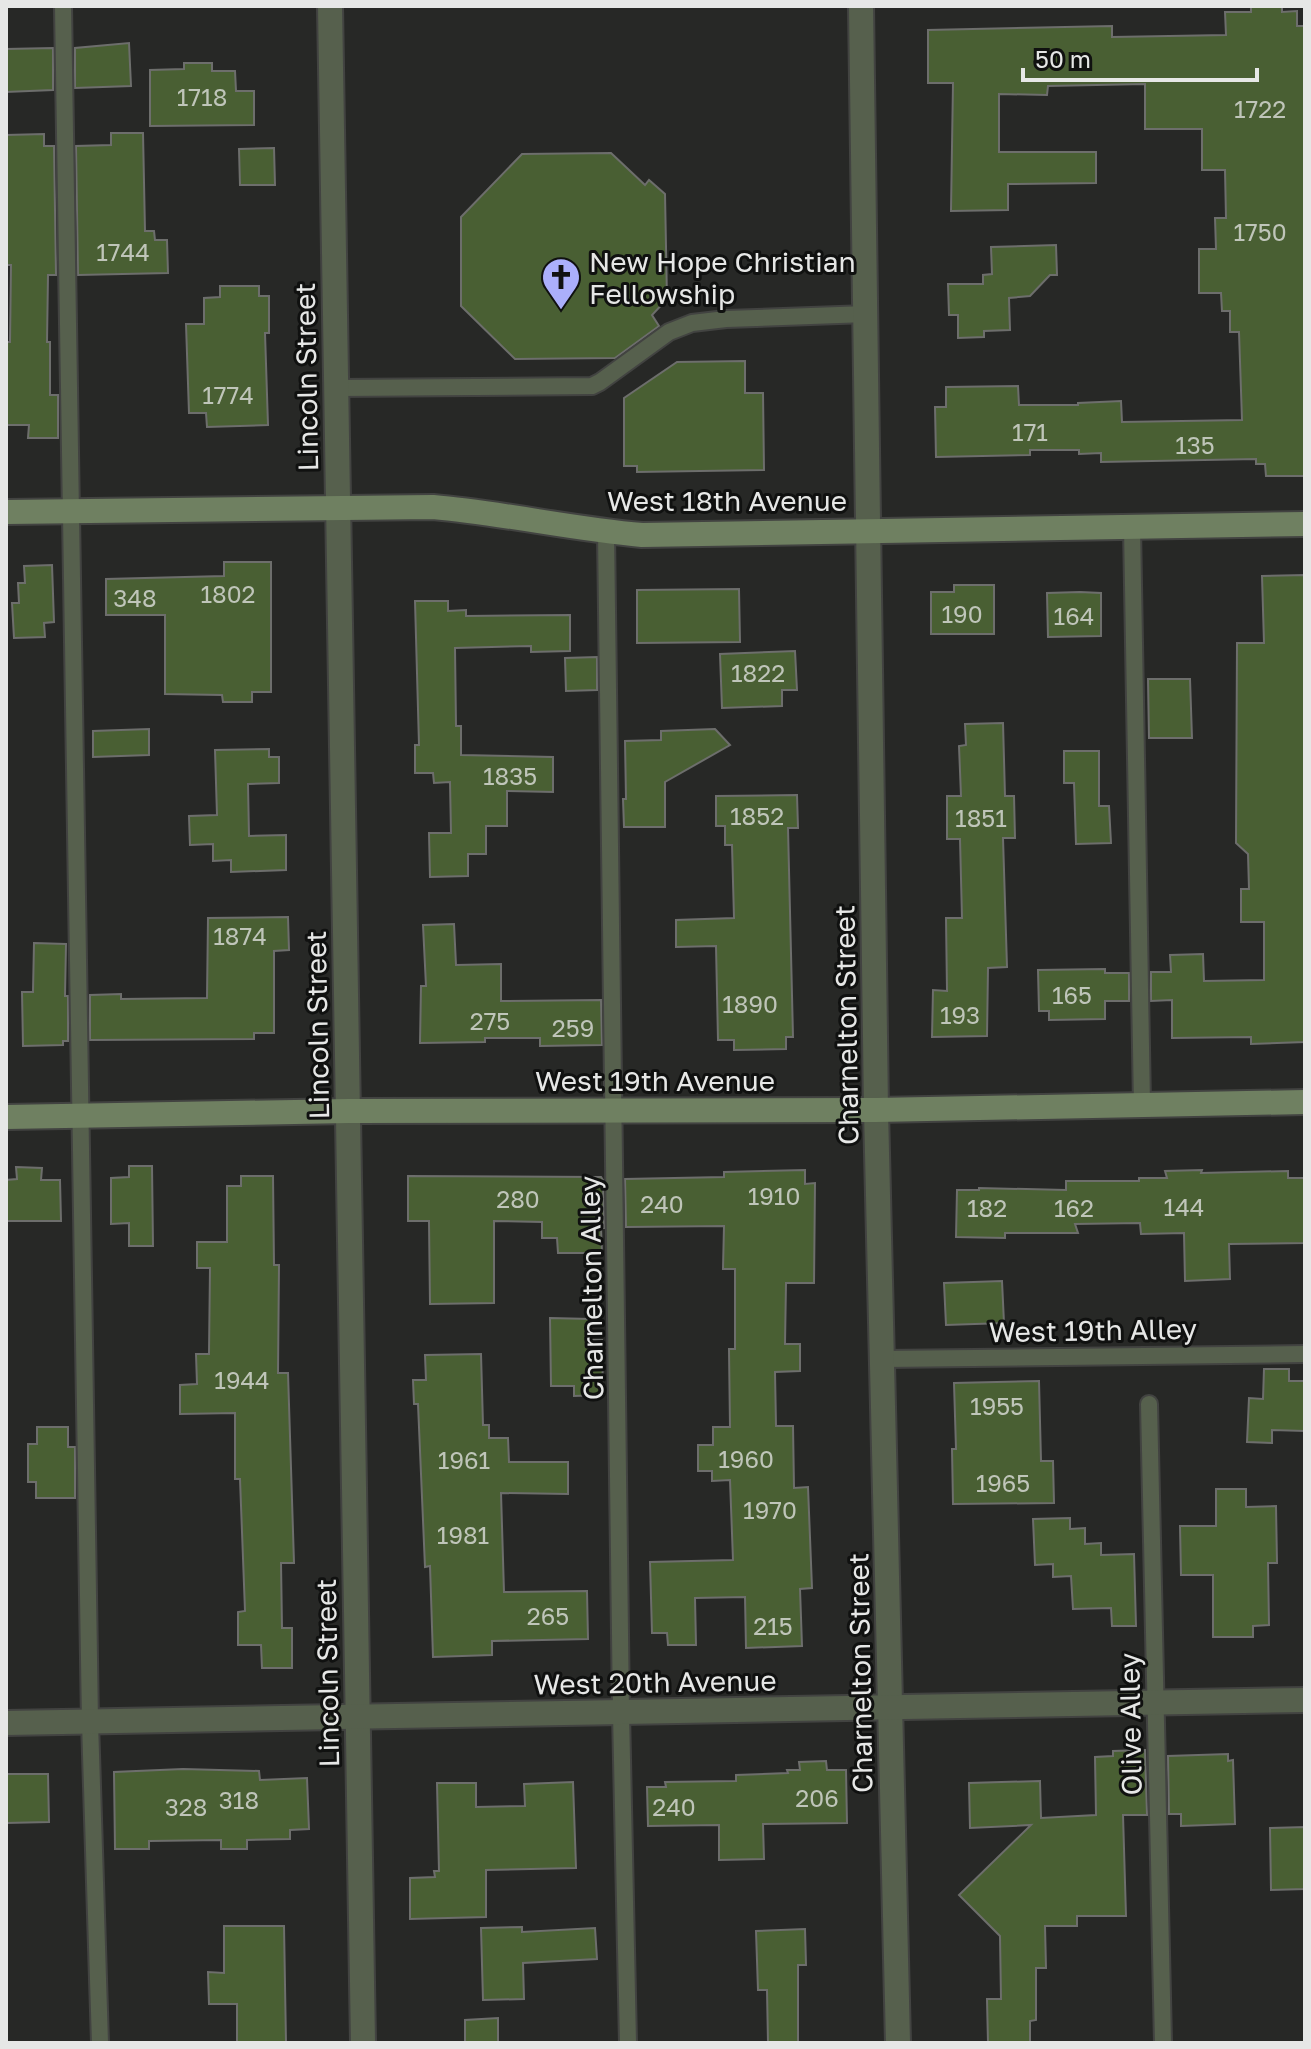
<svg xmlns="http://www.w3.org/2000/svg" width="1311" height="2049" font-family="'Golos Text',sans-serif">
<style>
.building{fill:#495f33;stroke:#6d6e6c;stroke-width:2}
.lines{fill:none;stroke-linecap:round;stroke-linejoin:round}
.lane-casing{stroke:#424341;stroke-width:20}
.street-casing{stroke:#424341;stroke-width:28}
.secondary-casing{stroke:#424341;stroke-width:28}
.lane{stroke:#56604d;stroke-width:16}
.street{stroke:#56604d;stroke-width:24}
.secondary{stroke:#6f8061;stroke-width:24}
.labels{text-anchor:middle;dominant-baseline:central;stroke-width:6;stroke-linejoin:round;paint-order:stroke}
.number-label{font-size:24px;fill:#bfc5b9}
.poi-label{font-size:28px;fill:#e6e7e6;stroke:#101110;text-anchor:start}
.street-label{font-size:28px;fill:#e6e7e6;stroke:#101110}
</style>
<rect width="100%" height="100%" fill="#272826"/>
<g class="building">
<polygon points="1251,6 1282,6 1282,12 1297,11 1297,26 1305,26 1305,476 1266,476 1265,464 1256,464 1256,459 1101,462 1101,453 1079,454 1079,450 1030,450 1030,455 936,457 935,407 946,407 946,387 1018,386 1019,405 1078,405 1078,403 1121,401 1122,422 1242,420 1239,332 1230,332 1230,311 1222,311 1221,293 1199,293 1199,249 1216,249 1215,218 1226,218 1225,170 1202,170 1202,129 1145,129 1145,84 1048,86 1047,95 999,94 999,152 1096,152 1096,183 1008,184 1008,210 951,211 953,83 928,83 928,30 1112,26 1112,37 1226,35 1225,12 1251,12"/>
<polygon points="129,43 131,86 75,88 75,48"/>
<polygon points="53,48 53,90 6,92 6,49"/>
<polygon points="184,63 212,63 212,71 235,71 236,91 254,91 254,125 150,126 150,70 184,69"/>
<polygon points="111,133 143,133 145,231 154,231 155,240 167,240 168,273 78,275 76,146 111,145"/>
<polygon points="44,134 44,146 54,146 56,275 48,275 47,342 50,342 50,395 58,395 58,438 28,438 29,425 6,425 6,342 10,342 11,265 6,265 6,135"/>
<polygon points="274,148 275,185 240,185 239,149"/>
<polygon points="611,153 645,185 649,180 665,194 667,299 652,315 659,326 615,358 515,359 461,306 461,217 522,154"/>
<polygon points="1056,245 1057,275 1050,275 1030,296 1009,298 1010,330 984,331 984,337 958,338 958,315 949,315 948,284 983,284 983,275 992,274 991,247"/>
<polygon points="220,286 259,286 259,296 269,296 269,333 265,333 268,425 207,427 206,413 189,413 186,324 204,324 204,298 220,297"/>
<polygon points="745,361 745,393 763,393 764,470 637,472 637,466 624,466 624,398 677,362"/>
<polygon points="224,562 271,562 271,692 252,692 252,702 223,702 222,695 165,694 165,615 106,615 106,579 224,576"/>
<polygon points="52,565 54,622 44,623 45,637 14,638 12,603 19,603 18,583 25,583 24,566"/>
<polygon points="1305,575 1305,1042 1251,1044 1251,1037 1172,1038 1172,1000 1151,1001 1151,972 1171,972 1170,955 1203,954 1204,981 1264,980 1264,922 1241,922 1241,889 1249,889 1248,854 1236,843 1237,643 1264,643 1262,576"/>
<polygon points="954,585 994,585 994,634 931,634 931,592 954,592"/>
<polygon points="739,589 740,642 637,643 637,590"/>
<polygon points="1080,592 1101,593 1101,636 1048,637 1047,593"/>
<polygon points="415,601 448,601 448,611 466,610 466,616 570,615 570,651 531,652 531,646 455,648 456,726 461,726 461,755 553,757 553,792 507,791 507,826 486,826 486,854 468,854 468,876 430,877 429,833 451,833 450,782 434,783 433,773 415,773 415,745 419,745"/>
<polygon points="795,651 797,690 782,690 782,706 722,708 720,654"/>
<polygon points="597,657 597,690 566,691 565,658"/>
<polygon points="1148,679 1190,679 1192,738 1149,738"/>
<polygon points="1003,723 1005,796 1014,796 1015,838 1003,838 1007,967 988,968 987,1036 932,1037 933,990 947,991 946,918 962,918 960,839 947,839 947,796 961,796 959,746 966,745 965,724"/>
<polygon points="149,729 149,755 93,757 93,731"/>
<polygon points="715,729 730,745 665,782 665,827 624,827 623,799 626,799 625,741 661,740 661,731"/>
<polygon points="269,749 269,757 279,757 279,783 248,784 249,836 286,835 286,870 231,872 231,860 213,861 213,844 190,845 189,816 217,815 215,750"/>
<polygon points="1064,751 1099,751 1099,806 1109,806 1111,843 1076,844 1074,783 1064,783"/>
<polygon points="797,795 798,828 788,828 793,1037 786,1037 786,1049 734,1050 734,1040 718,1040 716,946 676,947 676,920 734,918 732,845 725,845 725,826 716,826 716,796"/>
<polygon points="288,917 289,950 274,951 274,1033 254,1033 254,1039 90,1040 90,995 121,994 121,999 207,998 208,918"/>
<polygon points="454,924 456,965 501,964 501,1001 601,1000 602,1045 540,1046 540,1038 485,1038 485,1042 420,1043 421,986 426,986 423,925"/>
<polygon points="34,943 66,944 65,996 68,996 68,1041 63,1041 63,1045 23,1046 22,992 33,992"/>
<polygon points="1105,969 1105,973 1129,973 1129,1001 1105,1001 1105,1019 1049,1020 1049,1011 1039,1011 1038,970"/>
<polygon points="129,1166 152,1166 153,1246 129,1246 129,1223 111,1224 111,1178 129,1177"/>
<polygon points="16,1167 42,1168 41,1180 60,1180 61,1221 6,1221 6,1180 17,1179"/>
<polygon points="805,1170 805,1184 815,1183 814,1283 786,1283 785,1344 800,1344 800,1371 775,1372 776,1426 793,1426 794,1488 808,1487 812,1588 800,1589 802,1646 746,1648 745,1597 695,1598 696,1645 668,1645 667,1633 652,1633 650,1562 733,1560 730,1480 712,1481 712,1471 698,1471 698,1445 713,1445 713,1427 730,1427 729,1349 735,1349 735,1269 723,1269 724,1226 626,1227 625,1179 724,1177 724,1172"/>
<polygon points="1202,1170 1201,1173 1288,1171 1288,1178 1305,1178 1305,1243 1229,1244 1230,1279 1185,1281 1184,1233 1141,1234 1140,1223 1075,1224 1078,1233 1005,1233 1005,1238 956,1237 957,1190 979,1190 979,1188 1066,1190 1066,1181 1139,1181 1139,1178 1167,1178 1165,1171"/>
<polygon points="241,1176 273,1176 274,1265 279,1265 278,1373 288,1373 294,1563 281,1563 282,1628 292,1628 292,1668 262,1668 261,1645 238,1645 238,1612 245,1611 240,1479 235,1479 235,1413 180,1414 180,1385 197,1384 196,1354 209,1354 210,1268 197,1268 197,1242 227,1242 227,1186 241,1186"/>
<polygon points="408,1176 601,1177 603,1180 604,1228 601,1228 602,1253 558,1253 557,1238 542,1238 542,1222 494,1221 494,1303 430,1304 429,1221 408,1221"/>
<polygon points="1002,1281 1004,1323 946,1325 944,1283"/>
<polygon points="550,1318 591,1319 591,1340 602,1340 603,1395 574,1396 574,1386 551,1386"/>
<polygon points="481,1354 483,1425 489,1425 489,1438 508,1438 509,1462 568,1462 568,1494 501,1493 504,1592 587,1591 588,1639 492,1641 492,1655 433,1657 430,1566 425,1567 418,1404 414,1404 413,1380 426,1380 425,1355"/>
<polygon points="1264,1369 1289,1369 1289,1381 1305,1381 1305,1431 1272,1430 1272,1443 1247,1442 1249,1398 1263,1399"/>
<polygon points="1039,1381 1041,1461 1053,1461 1054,1503 953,1504 952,1449 956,1449 954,1383"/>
<polygon points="37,1427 68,1427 68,1447 75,1447 75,1498 36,1498 36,1482 28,1482 28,1444 37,1444"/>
<polygon points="1216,1489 1246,1489 1246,1507 1276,1506 1277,1563 1268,1563 1269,1625 1253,1626 1253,1637 1213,1637 1213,1575 1181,1575 1180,1526 1216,1526"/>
<polygon points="1070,1518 1070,1529 1085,1528 1085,1544 1101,1543 1101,1555 1134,1554 1136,1626 1112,1626 1111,1608 1073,1609 1071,1576 1053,1577 1053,1564 1035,1565 1033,1519"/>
<polygon points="1145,1750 1147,1815 1123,1815 1126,1916 1077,1916 1077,1926 1045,1926 1046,1968 1036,1968 1036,2020 1030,2021 1030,2043 988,2043 987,1999 1001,1999 1000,1936 959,1895 1031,1825 970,1828 969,1783 1040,1781 1041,1818 1096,1815 1095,1757 1113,1756 1113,1751"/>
<polygon points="1228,1754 1228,1761 1233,1760 1235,1824 1181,1826 1181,1814 1169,1814 1168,1756"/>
<polygon points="826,1761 827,1770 846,1770 847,1823 763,1824 764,1859 719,1860 719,1825 648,1826 647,1787 666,1787 665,1782 736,1781 736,1775 788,1773 787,1770 800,1770 799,1762"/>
<polygon points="183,1769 259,1771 260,1780 307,1778 309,1829 290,1830 290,1839 247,1840 247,1849 221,1849 221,1840 149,1841 149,1849 115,1849 114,1772"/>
<polygon points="6,1774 48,1774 49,1822 6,1823"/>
<polygon points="573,1782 576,1868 486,1870 486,1917 410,1919 410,1878 435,1877 434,1871 439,1871 437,1783 476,1783 476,1807 525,1806 524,1784"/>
<polygon points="1305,1827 1305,1889 1271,1890 1270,1828"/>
<polygon points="224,1926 284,1926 286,2043 237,2043 237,2004 209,2004 208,1972 224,1973"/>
<polygon points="522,1927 522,1932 595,1928 597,1959 523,1963 524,1999 483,2000 481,1928"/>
<polygon points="805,1929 806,1965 798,1965 798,2043 768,2043 767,1990 758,1990 756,1931"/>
<polygon points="498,2018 498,2043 465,2043 465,2020"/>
</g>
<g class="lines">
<defs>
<g id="lane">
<polyline points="63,6 90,1722 100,2043"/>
<polyline points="336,388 592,386 600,382 669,332 692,323 726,319 867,314"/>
<polyline points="1132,527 1142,1105"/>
<polyline points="606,532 621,1712 628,2043"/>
<polyline points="883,1359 1305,1354"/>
<polyline points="1149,1404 1163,2043"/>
</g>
<g id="street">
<polyline points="330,6 363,2043"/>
<polyline points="861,6 876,1110 898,2043"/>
<polyline points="6,1723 1305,1700"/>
</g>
<g id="secondary">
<path d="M6 512 433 507C503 513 572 529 642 535L1305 524"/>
<polyline points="6,1117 349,1111 876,1110 1305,1102"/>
</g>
</defs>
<use href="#lane" class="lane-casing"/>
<use href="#street" class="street-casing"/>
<use href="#secondary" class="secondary-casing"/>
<use href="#lane" class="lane"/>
<use href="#street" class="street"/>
<use href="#secondary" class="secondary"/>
</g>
<defs>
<symbol id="church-pin" viewBox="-11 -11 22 30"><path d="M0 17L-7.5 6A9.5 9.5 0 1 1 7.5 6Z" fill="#abaffb" stroke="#101110"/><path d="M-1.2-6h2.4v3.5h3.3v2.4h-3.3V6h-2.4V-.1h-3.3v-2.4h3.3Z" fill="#111"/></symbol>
</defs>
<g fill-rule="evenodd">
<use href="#church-pin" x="539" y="255" width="44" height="60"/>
</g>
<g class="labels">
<g class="number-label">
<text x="202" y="96">1718</text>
<text x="1260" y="108">1722</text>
<text x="1260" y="231">1750</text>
<text x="123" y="251">1744</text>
<text x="228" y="394">1774</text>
<text x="1030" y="431">171</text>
<text x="1195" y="444">135</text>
<text x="228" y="593">1802</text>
<text x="135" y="597">348</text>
<text x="962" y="613">190</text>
<text x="1074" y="615">164</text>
<text x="758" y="672">1822</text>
<text x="510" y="775">1835</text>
<text x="757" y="815">1852</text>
<text x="981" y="817">1851</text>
<text x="240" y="935">1874</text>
<text x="1072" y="994">165</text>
<text x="750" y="1003">1890</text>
<text x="960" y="1014">193</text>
<text x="490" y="1020">275</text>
<text x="573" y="1027">259</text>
<text x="774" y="1195">1910</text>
<text x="518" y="1198">280</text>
<text x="662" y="1203">240</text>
<text x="1184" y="1206">144</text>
<text x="987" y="1207">182</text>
<text x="1074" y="1207">162</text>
<text x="242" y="1379">1944</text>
<text x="997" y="1405">1955</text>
<text x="746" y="1458">1960</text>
<text x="464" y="1459">1961</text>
<text x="1003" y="1482">1965</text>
<text x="770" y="1509">1970</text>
<text x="463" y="1534">1981</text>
<text x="548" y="1615">265</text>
<text x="773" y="1625">215</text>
<text x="817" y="1797">206</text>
<text x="239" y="1799">318</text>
<text x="186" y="1806">328</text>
<text x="674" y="1806">240</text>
</g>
<g class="poi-label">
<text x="589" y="261">New Hope Christian<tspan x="589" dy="32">Fellowship</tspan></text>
</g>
<g class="street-label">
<text transform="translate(306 377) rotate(-91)">Lincoln Street</text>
<text x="727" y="500">West 18th Avenue</text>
<text transform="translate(317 1025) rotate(-91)">Lincoln Street</text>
<text transform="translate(846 1025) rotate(-91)">Charnelton Street</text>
<text x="655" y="1080">West 19th Avenue</text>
<text transform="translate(591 1288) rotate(-91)">Charnelton Alley</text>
<text transform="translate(1093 1330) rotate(-1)">West 19th Alley</text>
<text transform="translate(327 1673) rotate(-91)">Lincoln Street</text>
<text transform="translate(860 1673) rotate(-91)">Charnelton Street</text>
<text transform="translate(655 1682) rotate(-1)">West 20th Avenue</text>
<text transform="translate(1130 1724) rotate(-91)">Olive Alley</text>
</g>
</g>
<rect width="1311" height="2049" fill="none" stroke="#e6e7e6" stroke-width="16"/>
<path d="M1023 68v12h234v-12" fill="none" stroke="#e6e7e6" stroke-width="4"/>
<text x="1035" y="68" font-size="24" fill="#e6e7e6" stroke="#101110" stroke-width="6" paint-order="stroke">50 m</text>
</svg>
